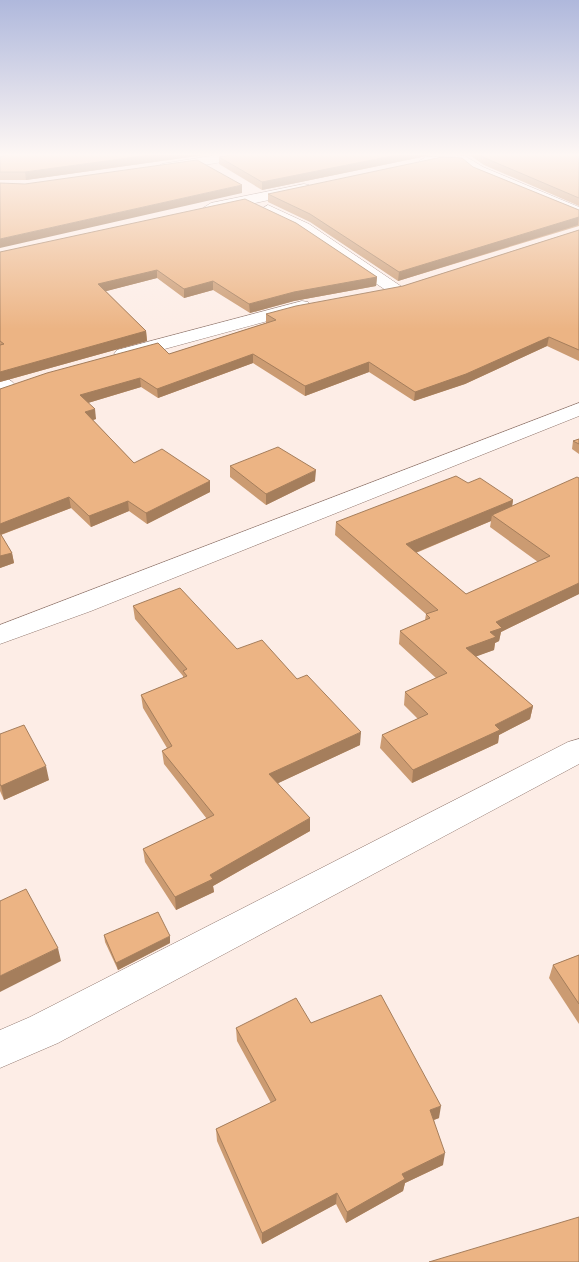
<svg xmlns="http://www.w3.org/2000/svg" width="579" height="1262" font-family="Barlow,sans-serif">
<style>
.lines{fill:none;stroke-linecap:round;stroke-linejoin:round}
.minor-casing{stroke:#937a71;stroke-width:1}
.minor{fill:#fff;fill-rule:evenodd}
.wall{fill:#cb9b72;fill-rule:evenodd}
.shaded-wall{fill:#a57e5c}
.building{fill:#ecb484;stroke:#a57e5c}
</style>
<rect width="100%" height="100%" fill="#fdede6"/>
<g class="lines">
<defs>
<g id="minor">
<polygon points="229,153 259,153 252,157 162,172 155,168 162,164"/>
<polygon points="465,156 483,167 579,207 579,217 473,173 462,164 426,165 419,161 426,157"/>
<polygon points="304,184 309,185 311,188 309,191 211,213 203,208 211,203"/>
<polygon points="268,205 309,224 405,289 402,293 390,293 297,230 263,213 260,210"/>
<polygon points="302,301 308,302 311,306 308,310 124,360 117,358 114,354 117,350"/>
<path d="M0 376C8 378 13 381 17 388L14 392 7 394 0 392Z"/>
<polygon points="579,403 579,416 91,611 0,644 0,625"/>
<polygon points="579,739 579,764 58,1043 0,1068 0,1030 30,1017 568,742"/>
</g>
</defs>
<use href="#minor" class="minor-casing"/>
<use href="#minor" class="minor"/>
</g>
<g class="wall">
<polygon points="218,153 26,180 0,180 0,157"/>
<polygon points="244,153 579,153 579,206 484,165 471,156 441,153 262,190 219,164 219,157"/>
<polygon points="473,167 579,210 579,226 398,281 310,222 268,202 268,194"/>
<polygon points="579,230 579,361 547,346 465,384 414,401 369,372 305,396 253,363 158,398 141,387 88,403 96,419 93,420 134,463 210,481 210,492 147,524 129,511 91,527 71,508 1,535 12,553 14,563 0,568 0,389 169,354 266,323 266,314 403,286"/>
<polygon points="0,252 377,277 376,286 294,301 250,313 213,290 184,298 157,278 106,291 146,331 147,341 0,382"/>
<polygon points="579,439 579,454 572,449 573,441"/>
<polygon points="230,466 315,481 266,505 230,477"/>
<path d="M579 478V594L501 632 499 641 495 643 494 650 476 656 533 706 530 719 499 735 498 743 412 783 380 748 382 735 418 719 404 705 405 692 436 678 399 644 400 631 425 620 426 614 335 535 336 522 513 500 512 506ZM491 521 490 527 538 562 466 594 416 553Z"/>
<polygon points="133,606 237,649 297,679 360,745 278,783 310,831 213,886 214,892 176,910 145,862 143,849 207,819 164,764 162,751 167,748 143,708 141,695 183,678 183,676 135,619"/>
<polygon points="0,734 49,780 4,800 0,791"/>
<polygon points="104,935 170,943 118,970 105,942"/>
<polygon points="579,955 579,1024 549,978 553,965"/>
<polygon points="311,1023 439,1118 434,1120 443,1165 405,1183 403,1191 346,1223 336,1204 262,1244 217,1141 216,1129 271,1103 237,1041 236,1028"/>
</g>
<g class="shaded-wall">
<polygon points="165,153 218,153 26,180 25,172"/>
<polygon points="407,153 441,153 262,190 262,182"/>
<polygon points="242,185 242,193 0,248 0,239"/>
<polygon points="579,217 578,225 398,281 399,272"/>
<polygon points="157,270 157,278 99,293 98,284"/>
<polygon points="377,277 376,286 294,301 250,313 249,304 294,292"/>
<polygon points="213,281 213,290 184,298 184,289"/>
<polygon points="146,331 147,341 0,382 0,372"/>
<polygon points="549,337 547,346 465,384 414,401 415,392"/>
<polygon points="253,354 253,363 158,398 157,389"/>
<polygon points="369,362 369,372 305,396 305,386"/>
<polygon points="140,378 141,387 81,405 80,395"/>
<polygon points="95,409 96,419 86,422 85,412"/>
<polygon points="316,470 315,481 266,505 266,494"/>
<polygon points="210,481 210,492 147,524 146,513"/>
<polygon points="69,497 71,508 0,535 0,524"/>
<polygon points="513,500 511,513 492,515 491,521 405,557 406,544"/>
<polygon points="128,501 129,511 91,527 89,516"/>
<polygon points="12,553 14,563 0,568 0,556"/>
<polygon points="579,583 579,594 501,632 499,641 495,643 494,650 464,661 466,648 490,632 496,622"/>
<polygon points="533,706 530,719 499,735 498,743 412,783 413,770 495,725"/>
<polygon points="361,732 360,745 270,787 269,774"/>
<polygon points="46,766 49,780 4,800 1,786"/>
<polygon points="310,818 310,831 213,886 214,892 176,910 175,897 210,875"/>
<polygon points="170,936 170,943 118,970 116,963"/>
<polygon points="58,948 61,961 0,992 0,976"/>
<polygon points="441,1106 439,1118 428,1122 430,1110"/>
<polygon points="445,1153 443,1165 405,1183 403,1191 346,1223 347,1212 402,1174"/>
<polygon points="337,1193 336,1204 262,1244 262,1233"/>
</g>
<g class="building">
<polygon points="14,153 165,153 25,172 0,172 0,157"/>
<polygon points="244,153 407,153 262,182 219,157"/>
<polygon points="478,153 579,153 579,198 485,158"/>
<polygon points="442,157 462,158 473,167 579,210 579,217 399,272 310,214 268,194"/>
<polygon points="197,160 242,185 0,239 0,183 25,184"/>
<polygon points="245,199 296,223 377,277 294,292 249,304 213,281 184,289 157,270 98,284 146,331 0,372 0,345 4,344 0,341 0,252"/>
<polygon points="579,230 579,350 549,337 466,374 415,392 369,362 305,386 253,354 157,389 140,378 80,395 95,409 85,412 134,463 162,449 210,481 146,513 128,501 89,516 69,497 0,524 0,389 47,373 158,343 169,354 276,320 266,314 296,306 403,286"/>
<polygon points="579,439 579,444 573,441"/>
<polygon points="278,447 316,470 266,494 230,466"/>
<polygon points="456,476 468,483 480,478 513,500 406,544 466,594 550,556 492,515 577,477 579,478 579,583 496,622 502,628 490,632 496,637 466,648 533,706 495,725 500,730 413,770 382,735 428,714 405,692 447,673 400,631 430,618 426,614 438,610 336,522"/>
<polygon points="0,533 12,553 0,556"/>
<polygon points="180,588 237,649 262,640 297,679 307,675 361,732 269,774 310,818 210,875 213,879 175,897 143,849 214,815 162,751 172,746 141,695 187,676 183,671 187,669 133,606"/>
<polygon points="24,725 46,766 1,786 0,784 0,734"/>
<polygon points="26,889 58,948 0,976 0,901"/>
<polygon points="158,912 170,936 116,963 104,935"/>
<polygon points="579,955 579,1004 553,965"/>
<polygon points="381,995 441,1106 430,1110 445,1153 402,1174 405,1179 347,1212 337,1193 262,1233 216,1129 276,1100 236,1028 296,998 311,1023"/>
<polygon points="579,1217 579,1262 429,1262"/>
</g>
<linearGradient id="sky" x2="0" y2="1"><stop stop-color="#afb8dc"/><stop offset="0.47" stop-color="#fef7f4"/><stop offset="1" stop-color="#fef7f4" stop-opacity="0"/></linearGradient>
<rect width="579" height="329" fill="url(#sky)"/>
</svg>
